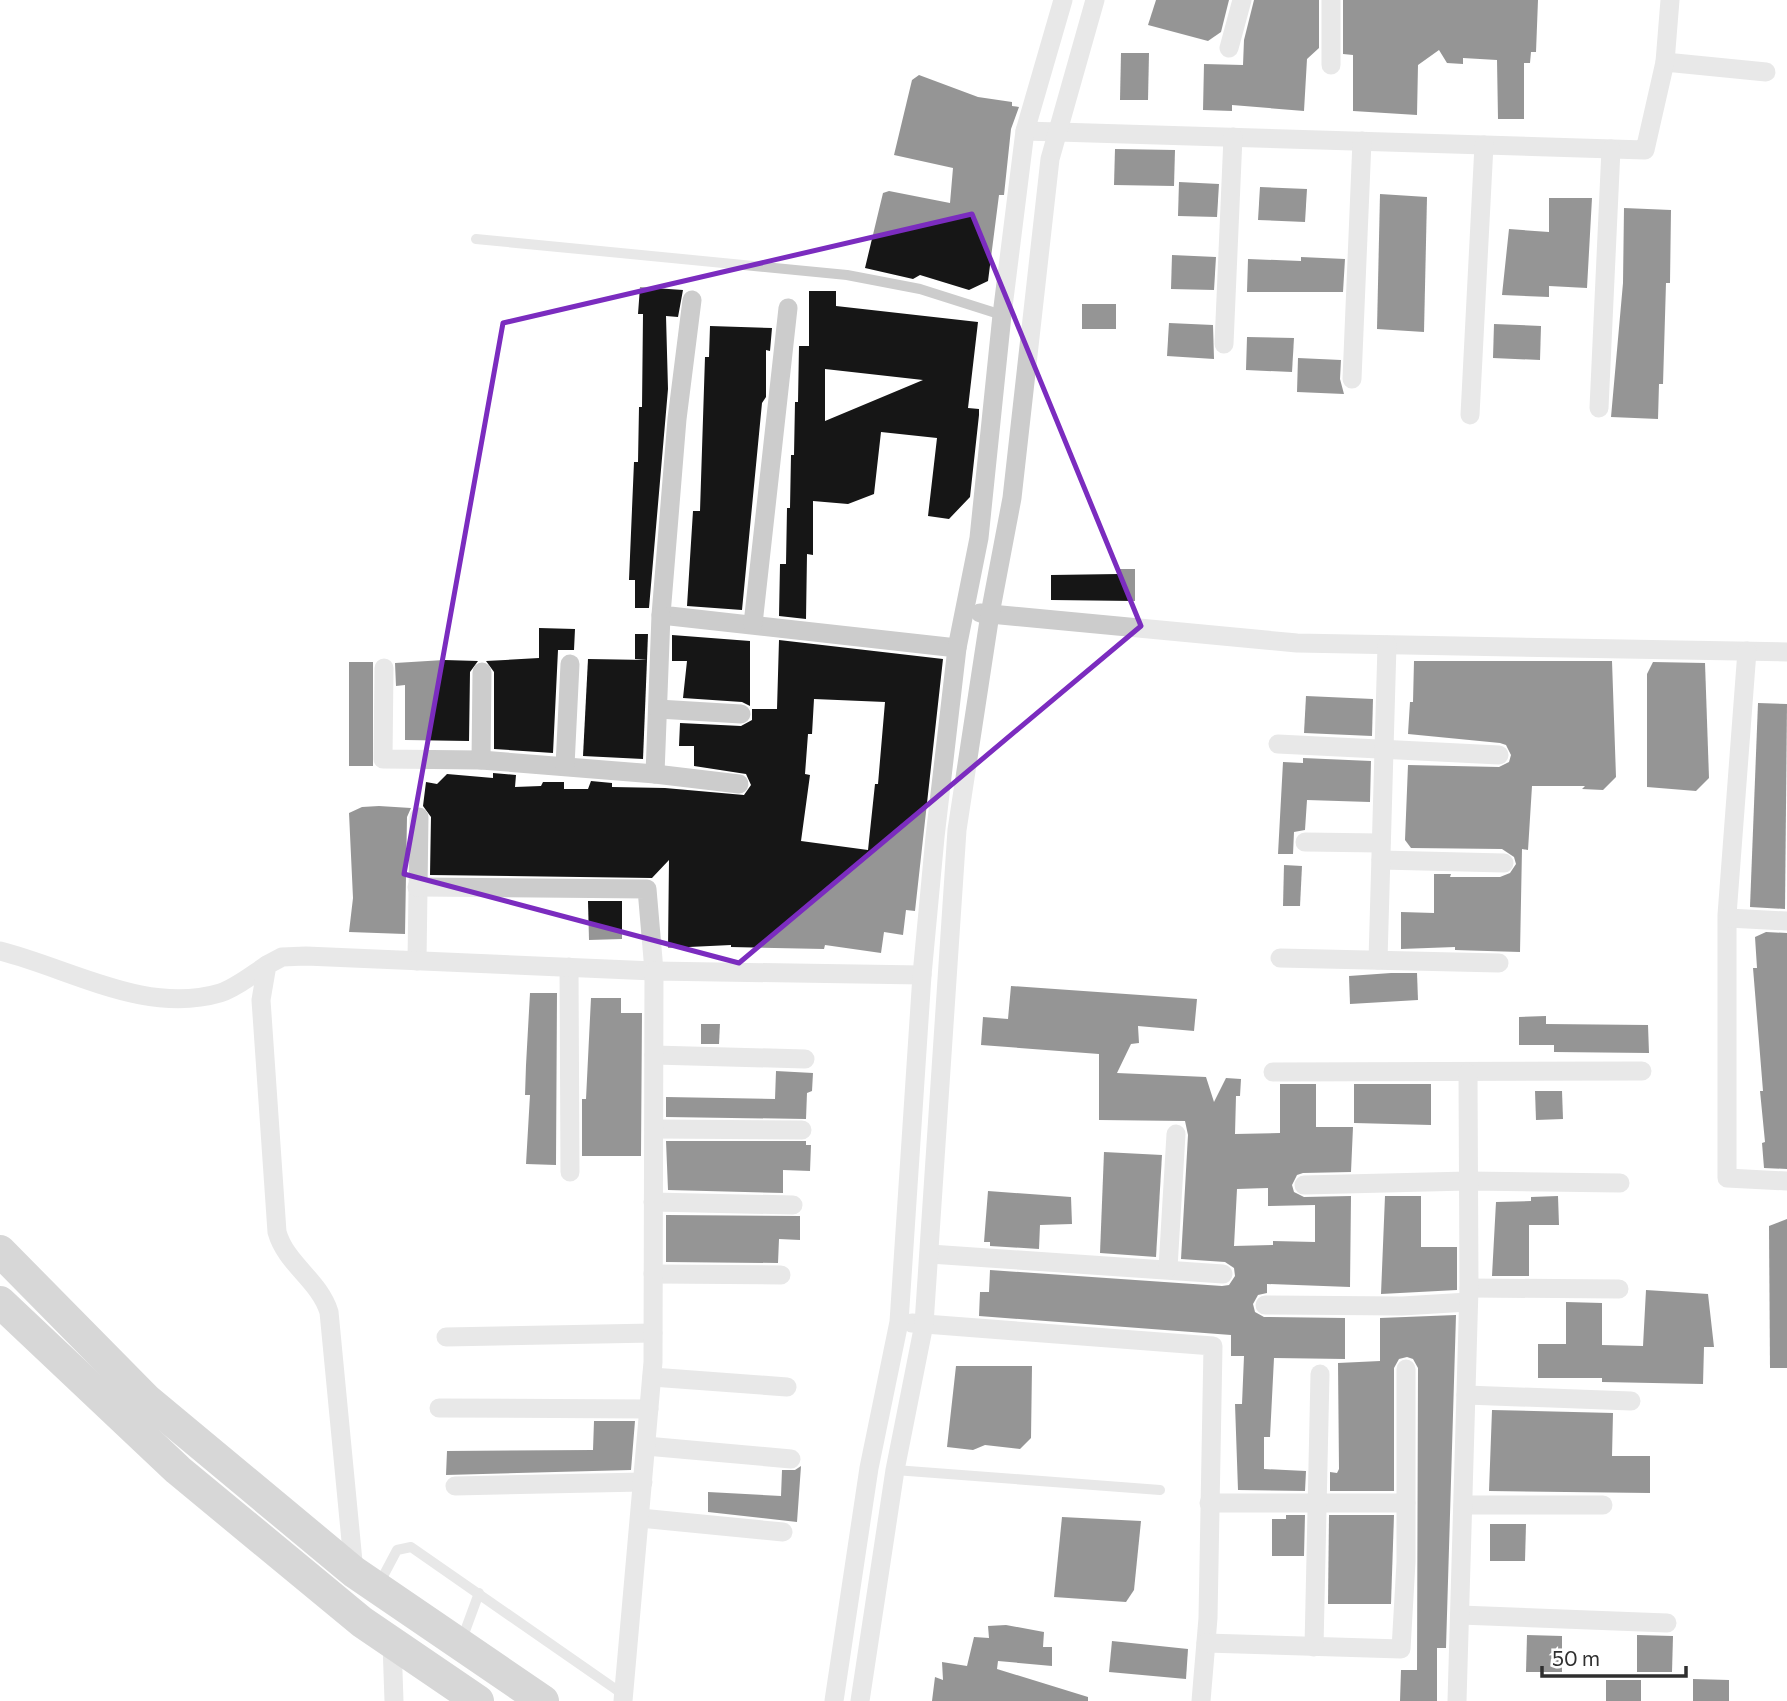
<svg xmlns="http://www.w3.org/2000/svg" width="1787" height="1701" font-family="Commissioner,sans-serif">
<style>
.building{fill:#161616;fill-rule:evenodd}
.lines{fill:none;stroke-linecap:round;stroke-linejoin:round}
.lane{stroke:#ccc;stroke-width:10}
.street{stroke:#ccc;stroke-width:19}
.primary{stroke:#a7a7a7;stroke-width:32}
.marked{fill:none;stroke:#7b2cbf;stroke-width:5;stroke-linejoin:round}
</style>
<rect width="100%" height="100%" fill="#fff"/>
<g class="building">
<polygon points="1156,0 1229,0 1221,32 1208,41 1148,25"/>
<polygon points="1254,0 1319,0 1319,48 1307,59 1304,111 1232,105 1232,111 1203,110 1204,64 1243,65 1244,40"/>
<polygon points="1343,0 1538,0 1536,52 1531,52 1530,63 1524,63 1524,119 1498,119 1497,60 1463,58 1463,64 1447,63 1439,50 1418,65 1417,115 1353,111 1353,55 1343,54"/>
<polygon points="1121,53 1149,53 1148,100 1120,100"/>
<polygon points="919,75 978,97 1012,102 1012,106 1019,107 1011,129 1004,195 999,195 988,281 969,290 920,275 913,279 865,268 883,193 889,191 950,203 953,168 894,155 912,80"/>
<polygon points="1115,149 1175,150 1174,186 1114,185"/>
<polygon points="1179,182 1219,184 1217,217 1178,216"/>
<polygon points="1260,187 1307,189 1305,222 1258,220"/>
<polygon points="1380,194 1427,197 1424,332 1377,329"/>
<polygon points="1549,198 1592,198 1587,288 1549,286 1549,297 1502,295 1509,229 1549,232"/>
<polygon points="1624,208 1671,210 1670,283 1666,283 1663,384 1659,384 1658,419 1611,417 1623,283"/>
<polygon points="1172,255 1216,257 1214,290 1171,289"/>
<polygon points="1301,257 1345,259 1343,292 1247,292 1248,259 1301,261"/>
<polygon points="640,287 683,290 678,317 666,316 668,389 649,608 635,608 635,580 629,580 634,462 638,462 639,407 642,407 643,314 638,314"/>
<path d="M809 291H836V306L978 322 968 408 979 409V415L970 497 949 519 928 516 937 438 881 432 874 494 848 504 813 501V555L807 554 806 619 779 616 780 564H786L787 508H790L791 455H794L795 402H798L799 346H809ZM825 369 923 380 825 421Z"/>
<rect x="1082" y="304" width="34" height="25"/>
<polygon points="1169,323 1213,325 1214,359 1167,356"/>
<polygon points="1494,324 1541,326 1540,360 1493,358"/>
<polygon points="710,326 772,328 770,351 766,350 766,397 762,403 742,610 687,606 693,511 700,511 705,357 709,357"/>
<polygon points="1247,337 1294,338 1292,372 1246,370"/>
<polygon points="1298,358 1341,360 1340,379 1344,394 1297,392"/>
<polygon points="1119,569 1135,569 1135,601 1051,600 1051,575 1119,574"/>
<polygon points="539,628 575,629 574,650 558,650 553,753 494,749 494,672 486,661 539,658"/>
<polygon points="635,634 648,634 647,660 635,659"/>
<polygon points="672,635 750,641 750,706 742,702 683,698 687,661 672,661"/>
<path d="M779 640 943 659 915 911 906 910 903 935 884 932 881 953 825 945 824 949 731 947V945L668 948 669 860 652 878 430 875 431 817 423 806 426 782 437 784 447 774 493 778V773L516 775 515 787 541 786 543 782H564V789H588L591 781 612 783V787L665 788 744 795 751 785 746 774 694 766V746H679L680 723 741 726 752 720V709H777ZM814 699 885 702 878 784H875L868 850 801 841 810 775 805 774 808 734H812Z"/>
<polygon points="588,659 647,660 643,759 583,756"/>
<polygon points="444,660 478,661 470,672 469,741 405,740 405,685 396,686 395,663"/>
<polygon points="1414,661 1612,661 1616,777 1603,790 1582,789 1585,786 1532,786 1528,850 1522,849 1520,952 1455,950 1455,947 1401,949 1401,912 1434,913 1434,874 1451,874 1450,877 1500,877 1510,873 1516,864 1514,857 1502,849 1411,848 1405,840 1408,765 1499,767 1509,762 1511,755 1506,745 1500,743 1408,734 1410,702 1413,702"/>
<rect x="349" y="662" width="24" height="104"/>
<polygon points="1653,662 1705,663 1709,778 1696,791 1647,787 1647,674"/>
<polygon points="1306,696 1373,699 1372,736 1304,733"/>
<polygon points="1758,703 1787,704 1785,909 1750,907"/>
<polygon points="1303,758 1371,761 1370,802 1307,800 1305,830 1294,832 1293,854 1278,854 1283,762 1303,763"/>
<polygon points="379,806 411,808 407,817 405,934 349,932 353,898 349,813 362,807"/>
<polygon points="1284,865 1302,866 1300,906 1283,906"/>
<polygon points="588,901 622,901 622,939 589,940"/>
<polygon points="1766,932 1787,933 1787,1169 1764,1168 1762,1143 1765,1142 1760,1091 1763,1091 1753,968 1757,968 1755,937"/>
<polygon points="1391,973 1417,973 1418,1000 1350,1004 1349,976"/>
<path d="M1011 986 1197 999 1194 1031 1138 1026 1139 1043 1131 1044 1117 1073 1206 1077 1214 1102 1226 1078 1241 1079 1240 1096H1236L1235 1134 1280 1133V1084H1316V1127H1353L1351 1172 1303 1173 1297 1175 1292 1185 1294 1192 1304 1197 1351 1196 1350 1287 1267 1284V1293L1258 1295 1253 1304 1255 1312 1264 1317 1345 1318V1359L1274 1358 1270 1437H1264V1469L1306 1471 1305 1491 1238 1490 1235 1404H1242L1244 1356H1231V1335L979 1316 980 1292H989L990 1270 1222 1286 1229 1285 1235 1276 1234 1268 1225 1262 1181 1259 1188 1135 1185 1121 1099 1120V1054L981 1045 983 1017 1008 1019ZM1268 1188V1206L1315 1205V1242L1273 1241V1245L1234 1246 1237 1189Z"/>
<polygon points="530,993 557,993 556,1165 526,1164 530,1095 525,1095 526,1065"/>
<polygon points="591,998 621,998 621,1013 642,1013 641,1156 582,1156 582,1099 586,1099"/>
<polygon points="1546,1016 1546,1024 1648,1025 1649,1053 1554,1052 1554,1045 1519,1045 1519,1017"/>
<polygon points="701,1024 720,1024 719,1044 701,1044"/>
<polygon points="776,1071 813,1073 812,1091 807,1093 806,1119 666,1117 666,1097 775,1099"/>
<polygon points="1354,1084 1431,1084 1431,1125 1354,1123"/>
<polygon points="1535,1091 1562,1091 1563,1119 1536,1120"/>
<polygon points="666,1141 806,1141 806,1145 811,1145 810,1171 783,1170 783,1193 668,1190"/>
<polygon points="1104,1152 1162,1155 1156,1257 1100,1253"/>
<polygon points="988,1191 1071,1197 1072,1224 1040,1225 1039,1249 990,1246 990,1242 984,1242"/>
<polygon points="1385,1196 1421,1196 1421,1247 1457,1247 1457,1290 1381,1294"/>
<polygon points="1558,1196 1559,1225 1529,1225 1529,1276 1492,1276 1496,1202 1531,1201 1531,1197"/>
<polygon points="666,1215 800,1216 800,1240 779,1239 778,1263 666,1262"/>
<polygon points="1787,1219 1787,1368 1770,1368 1769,1226"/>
<polygon points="1646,1290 1708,1294 1714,1347 1704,1347 1703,1384 1602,1382 1602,1378 1538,1378 1538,1344 1566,1344 1566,1302 1602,1303 1602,1345 1643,1346"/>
<polygon points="1456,1315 1446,1648 1437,1648 1437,1701 1400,1701 1401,1670 1417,1670 1418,1368 1413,1359 1407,1357 1399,1359 1394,1368 1394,1491 1330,1491 1330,1472 1337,1473 1339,1469 1338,1363 1380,1361 1380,1318"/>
<polygon points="956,1366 1032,1366 1031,1438 1020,1449 985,1445 973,1450 947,1447"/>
<polygon points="1492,1410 1613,1413 1612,1456 1650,1456 1650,1493 1489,1491"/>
<polygon points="594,1421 635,1421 631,1470 446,1475 447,1451 593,1450"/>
<polygon points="801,1466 797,1522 708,1512 708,1492 781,1496 782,1470 795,1470"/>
<polygon points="1286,1515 1305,1515 1304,1556 1272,1556 1272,1519 1286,1519"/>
<polygon points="1329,1515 1394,1515 1391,1604 1328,1604"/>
<polygon points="1062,1517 1141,1521 1134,1590 1126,1602 1054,1597"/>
<polygon points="1490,1524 1526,1524 1525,1561 1490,1561"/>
<polygon points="1006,1625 1044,1632 1043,1647 1052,1647 1052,1666 998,1661 997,1669 1088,1697 1088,1701 932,1701 935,1677 943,1680 942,1662 967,1666 974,1637 989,1638 988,1626"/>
<polygon points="1527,1635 1562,1636 1562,1672 1526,1672"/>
<polygon points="1637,1635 1673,1636 1672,1672 1637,1672"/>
<polygon points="1112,1641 1188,1649 1186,1679 1109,1672"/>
<polygon points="1693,1679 1729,1680 1729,1701 1693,1701"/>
<rect x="1606" y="1680" width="35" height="21"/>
</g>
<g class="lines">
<g class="lane">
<polyline points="476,239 847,275 920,289 1002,315"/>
<polyline points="895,1470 1160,1490"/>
<polyline points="379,1584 397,1550 411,1547 624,1695"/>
<polyline points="461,1642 479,1593"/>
</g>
<g class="street">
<polyline points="1331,0 1331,65"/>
<polyline points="1229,48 1242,0"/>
<polyline points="1665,62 1766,72"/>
<polyline points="1025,131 1645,150 1665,62 1670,0"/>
<polyline points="692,300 677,419 661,615 957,648"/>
<polyline points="1224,344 1233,137"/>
<polyline points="1352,379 1362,141"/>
<polyline points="1599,408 1611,149"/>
<polyline points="1470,415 1484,145"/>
<polyline points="980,613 1297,643 1787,652"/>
<polyline points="753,624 788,308"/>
<polyline points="1747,651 1727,915 1727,1178 1787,1181"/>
<polyline points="384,668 383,759 481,760 655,774 661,615"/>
<polyline points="658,709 741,714"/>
<polyline points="1278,744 1499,755"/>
<polyline points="481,760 482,672"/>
<polyline points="565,766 570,664"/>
<polyline points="655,774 739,784"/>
<polyline points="1305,842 1381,843"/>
<polyline points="1381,860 1504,863"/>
<polyline points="1728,918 1787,921"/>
<path d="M0 951C71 969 146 1015 220 993 236 988 253 974 267 965"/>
<polyline points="1280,958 1499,963"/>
<polyline points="1378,960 1387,645"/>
<polyline points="417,961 419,817"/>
<polyline points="569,967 570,1172"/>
<polyline points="654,1055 805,1059"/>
<polyline points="1273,1072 1642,1071"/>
<polyline points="654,1129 802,1130"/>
<polyline points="1304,1185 1468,1181 1620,1183"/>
<polyline points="653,1202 793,1205"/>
<polyline points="930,1254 1223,1274"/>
<polyline points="1168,1268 1176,1134"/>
<polyline points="653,1274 781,1275"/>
<polyline points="1469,1288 1619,1289"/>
<polyline points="1265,1305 1402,1306 1468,1302"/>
<polyline points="912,1323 1213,1346 1208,1618 1201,1701"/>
<polyline points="446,1337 653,1333"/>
<polyline points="652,1377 787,1387"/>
<polyline points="1466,1395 1631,1401"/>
<polyline points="439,1408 649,1409"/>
<polyline points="646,1446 791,1459"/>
<polyline points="455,1486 643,1482"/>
<polyline points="1209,1503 1406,1503"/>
<polyline points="1463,1505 1603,1505"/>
<polyline points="640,1518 783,1532"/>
<path d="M354 1572 329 1312C319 1280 286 1264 277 1232L261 1000 267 965 282 957 306 956 654 971 647 889 417 887"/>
<polyline points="1460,1615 1667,1623"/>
<polyline points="392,1643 394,1701"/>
<polyline points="1206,1643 1401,1649 1406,1562 1406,1369"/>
<polyline points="1314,1647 1320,1374"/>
<polyline points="623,1701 653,1362 654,971 922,975"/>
<polyline points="834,1701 869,1468 899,1322 922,975 935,837 957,648 979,538 1002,315 1025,131 1063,0"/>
<polyline points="860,1701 895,1470 924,1324 957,830 990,614 1012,498 1050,159 1095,0"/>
<polyline points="1457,1701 1469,1288 1468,1073"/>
</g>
<g class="primary">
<polyline points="0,1251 146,1399 354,1572 543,1701"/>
<polyline points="0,1302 178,1470 362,1622 478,1701"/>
</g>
</g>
<path d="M0 0H1787V1701H0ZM972 214 1141 626 739 963 404 874 503 323Z" fill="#fff" fill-opacity=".55" fill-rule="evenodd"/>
<path class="marked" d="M972 214 1141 626 739 963 404 874 503 323Z"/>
<path d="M1542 1666v10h144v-10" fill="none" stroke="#2f2f2f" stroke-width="3.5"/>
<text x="1552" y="1666" font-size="21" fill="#2f2f2f" stroke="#ffffff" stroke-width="5" paint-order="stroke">50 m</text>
</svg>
